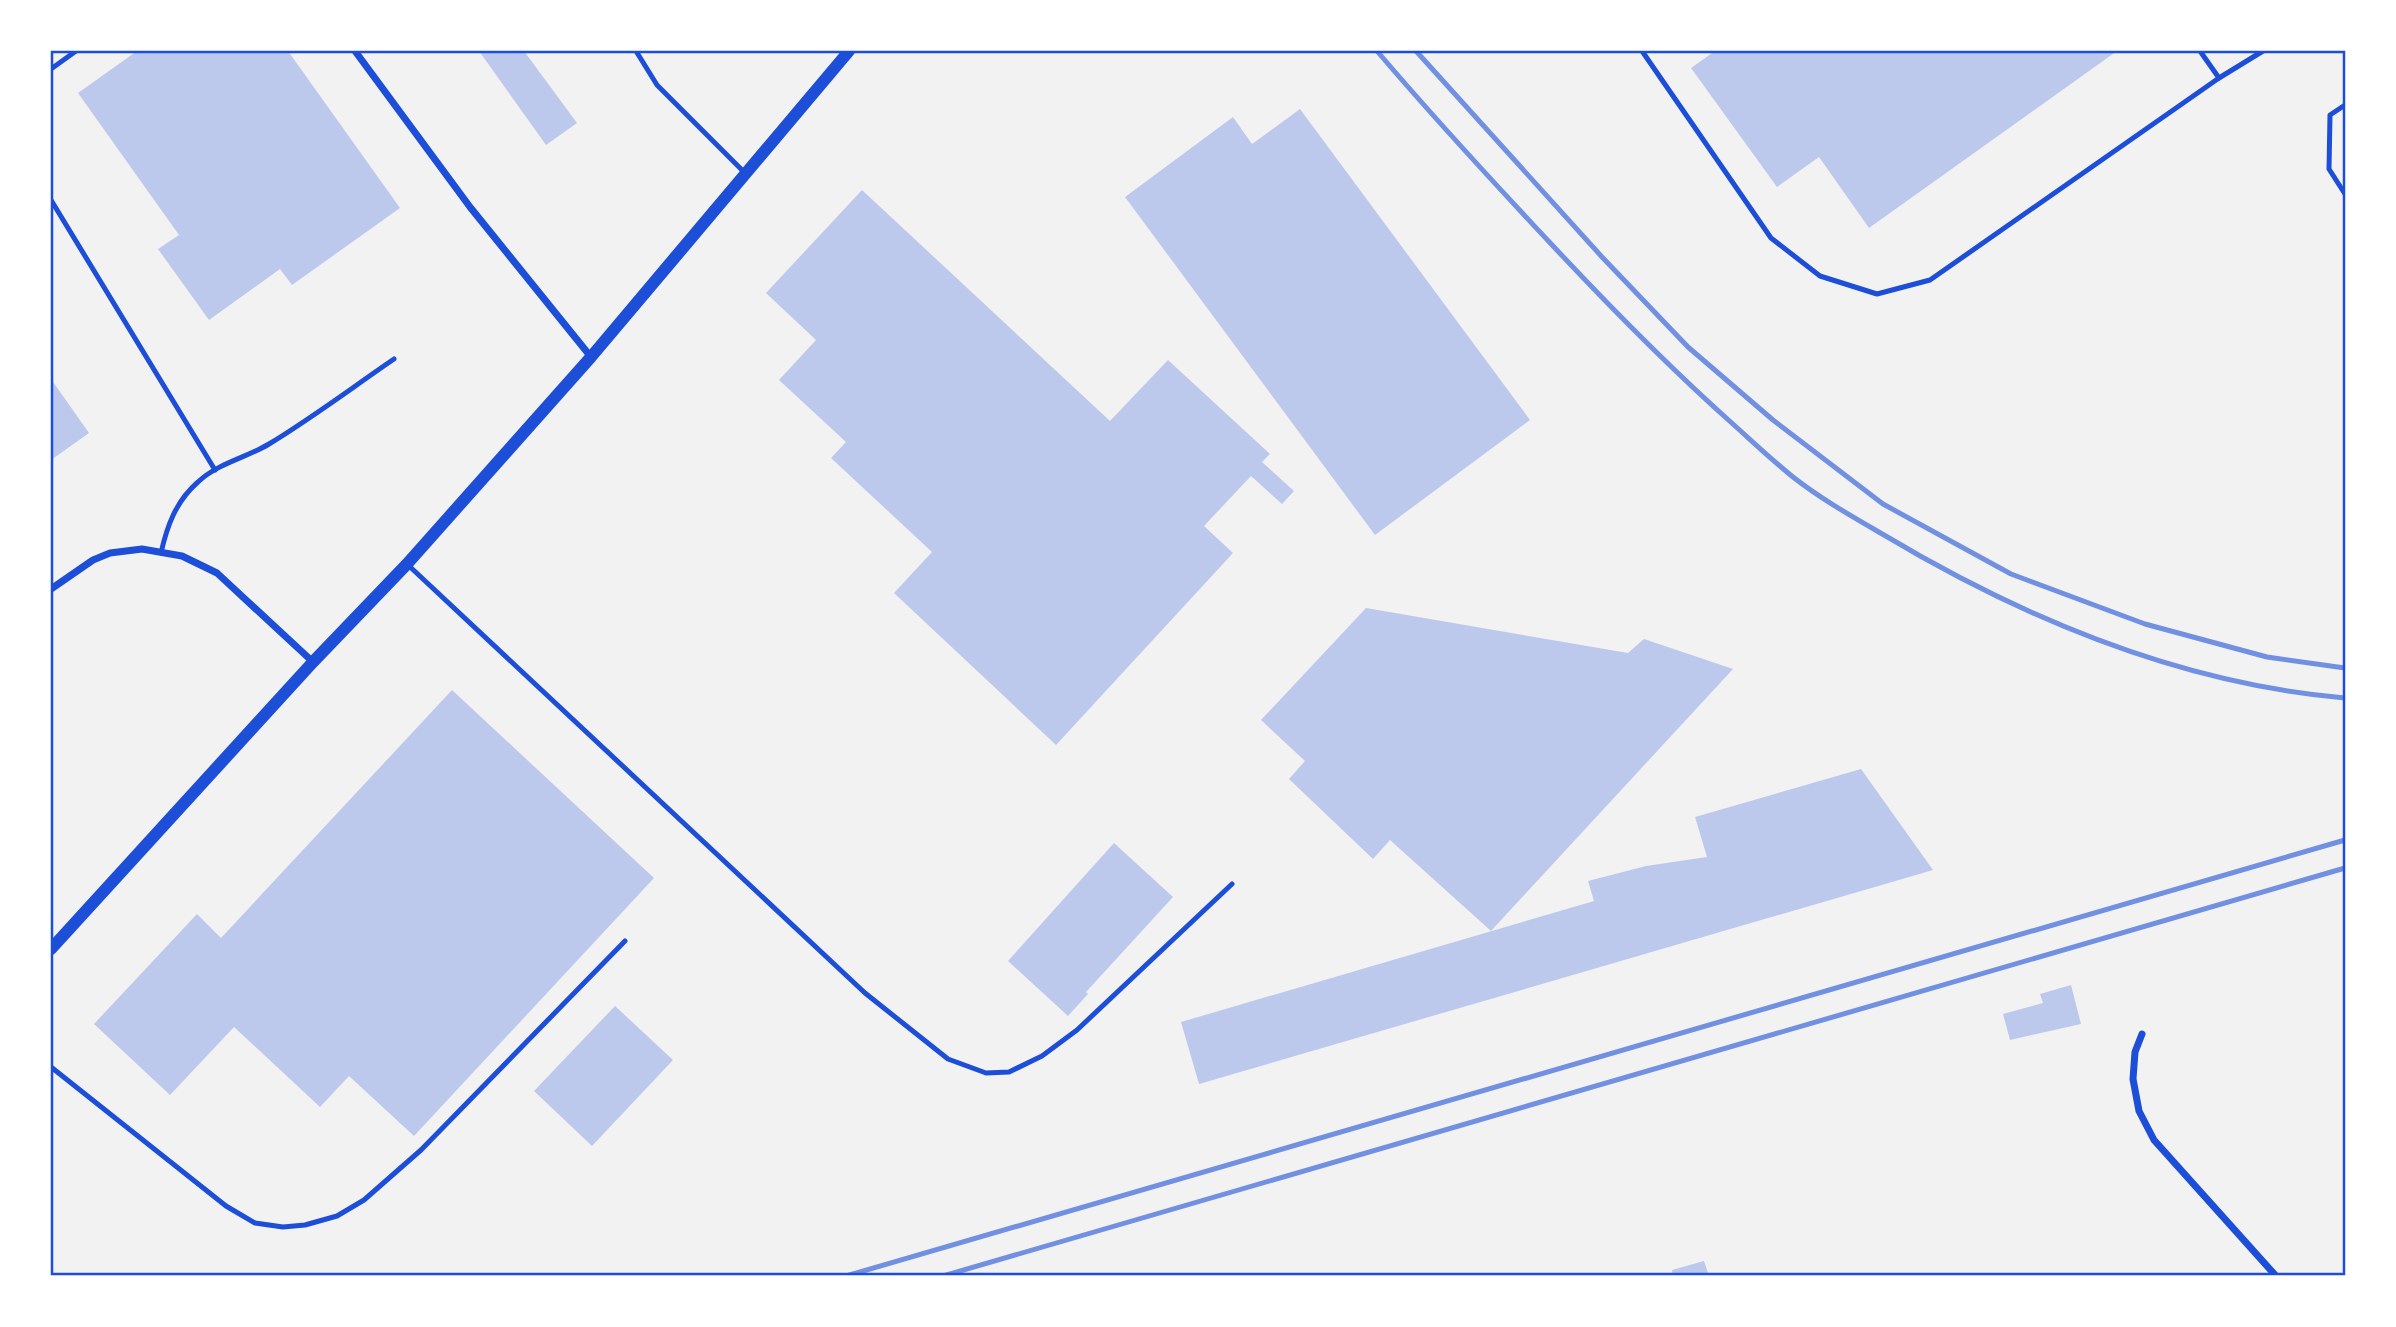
<svg xmlns="http://www.w3.org/2000/svg" width="2396" height="1327" font-family="Ubuntu,sans-serif">
<style>
.building{fill:#bdc9ec}
.lines{fill:none;stroke-linecap:round;stroke-linejoin:round}
.service{stroke:#1d4ed8;stroke-width:5}
.minor{stroke:#1d4ed8;stroke-width:7}
.tertiary{stroke:#1d4ed8;stroke-width:12}
.rail{stroke:#7290e2;stroke-width:5}
.neatline{fill:none;stroke:#1d4ed8;stroke-width:2.5}
</style>
<rect width="100%" height="100%" fill="#f2f2f2"/>
<g class="building">
<polygon points="137,51 288,51 400,208 292,285 280,269 209,320 158,249 179,235 78,93"/>
<polygon points="479,51 524,51 577,123 546,145"/>
<polygon points="1715,51 2117,51 1869,228 1819,157 1777,187 1691,68"/>
<polygon points="1300,109 1530,420 1375,535 1125,197 1233,117 1252,144"/>
<polygon points="862,190 1110,421 1168,360 1270,454 1262,462 1294,491 1282,504 1251,476 1204,526 1233,553 1056,745 894,593 932,552 831,458 846,442 779,380 816,340 766,293"/>
<polygon points="51,379 89,433 51,460"/>
<polygon points="1366,608 1628,653 1644,639 1733,669 1491,931 1390,840 1373,859 1289,779 1305,761 1261,720"/>
<polygon points="452,690 654,878 414,1136 349,1076 320,1107 234,1027 170,1095 94,1024 197,914 221,938"/>
<polygon points="1861,769 1933,870 1199,1084 1181,1022 1594,901 1588,881 1646,866 1707,857 1695,817"/>
<polygon points="1114,843 1173,897 1086,992 1088,994 1068,1016 1008,961"/>
<polygon points="2071,985 2081,1024 2010,1040 2003,1014 2043,1003 2040,994"/>
<polygon points="615,1006 673,1060 592,1146 534,1091"/>
<polygon points="1704,1261 1709,1276 1673,1276 1672,1270"/>
</g>
<g class="lines">
<g class="service">
<polyline points="636,51 657,85 744,172"/>
<polyline points="1642,51 1771,238 1820,276 1877,294 1930,280 2219,78"/>
<polyline points="2200,51 2219,78 2263,51"/>
<polyline points="51,69 76,51"/>
<polyline points="2345,105 2330,115 2329,169 2345,194"/>
<polyline points="51,200 215,470"/>
<path d="M161 553C167 526 176 501 198 482 218 463 246 458 269 444 312 418 353 387 394 359"/>
<polyline points="407,564 865,993 948,1059 986,1073 1009,1072 1042,1056 1077,1030 1232,884"/>
<polyline points="51,1067 226,1206 255,1223 283,1227 305,1225 337,1216 364,1200 421,1150 625,941"/>
</g>
<g class="minor">
<polyline points="355,51 470,207 591,357"/>
<polyline points="51,589 93,560 110,553 142,549 182,556 217,573 313,662"/>
<polyline points="2142,1034 2135,1052 2133,1079 2139,1111 2154,1140 2276,1276"/>
</g>
<polyline class="tertiary" points="51,949 313,662 407,564 591,357 849,51"/>
<g class="rail">
<path d="M1377 51C1434 118 1494 183 1554 247 1612 309 1671 369 1734 425 1753 442 1772 460 1793 477 1821 499 1853 517 1884 535 2023 618 2182 684 2345 698"/>
<polyline points="1416,51 1602,257 1688,347 1773,420 1883,504 2011,574 2145,624 2267,657 2345,668"/>
<polyline points="846,1276 2345,840"/>
<polyline points="943,1276 2345,868"/>
</g>
</g>
<rect width="2396" height="1327" fill="none" stroke="#ffffff" stroke-width="105"/>
<rect x="52" y="52" width="2292" height="1222" class="neatline"/>
</svg>
